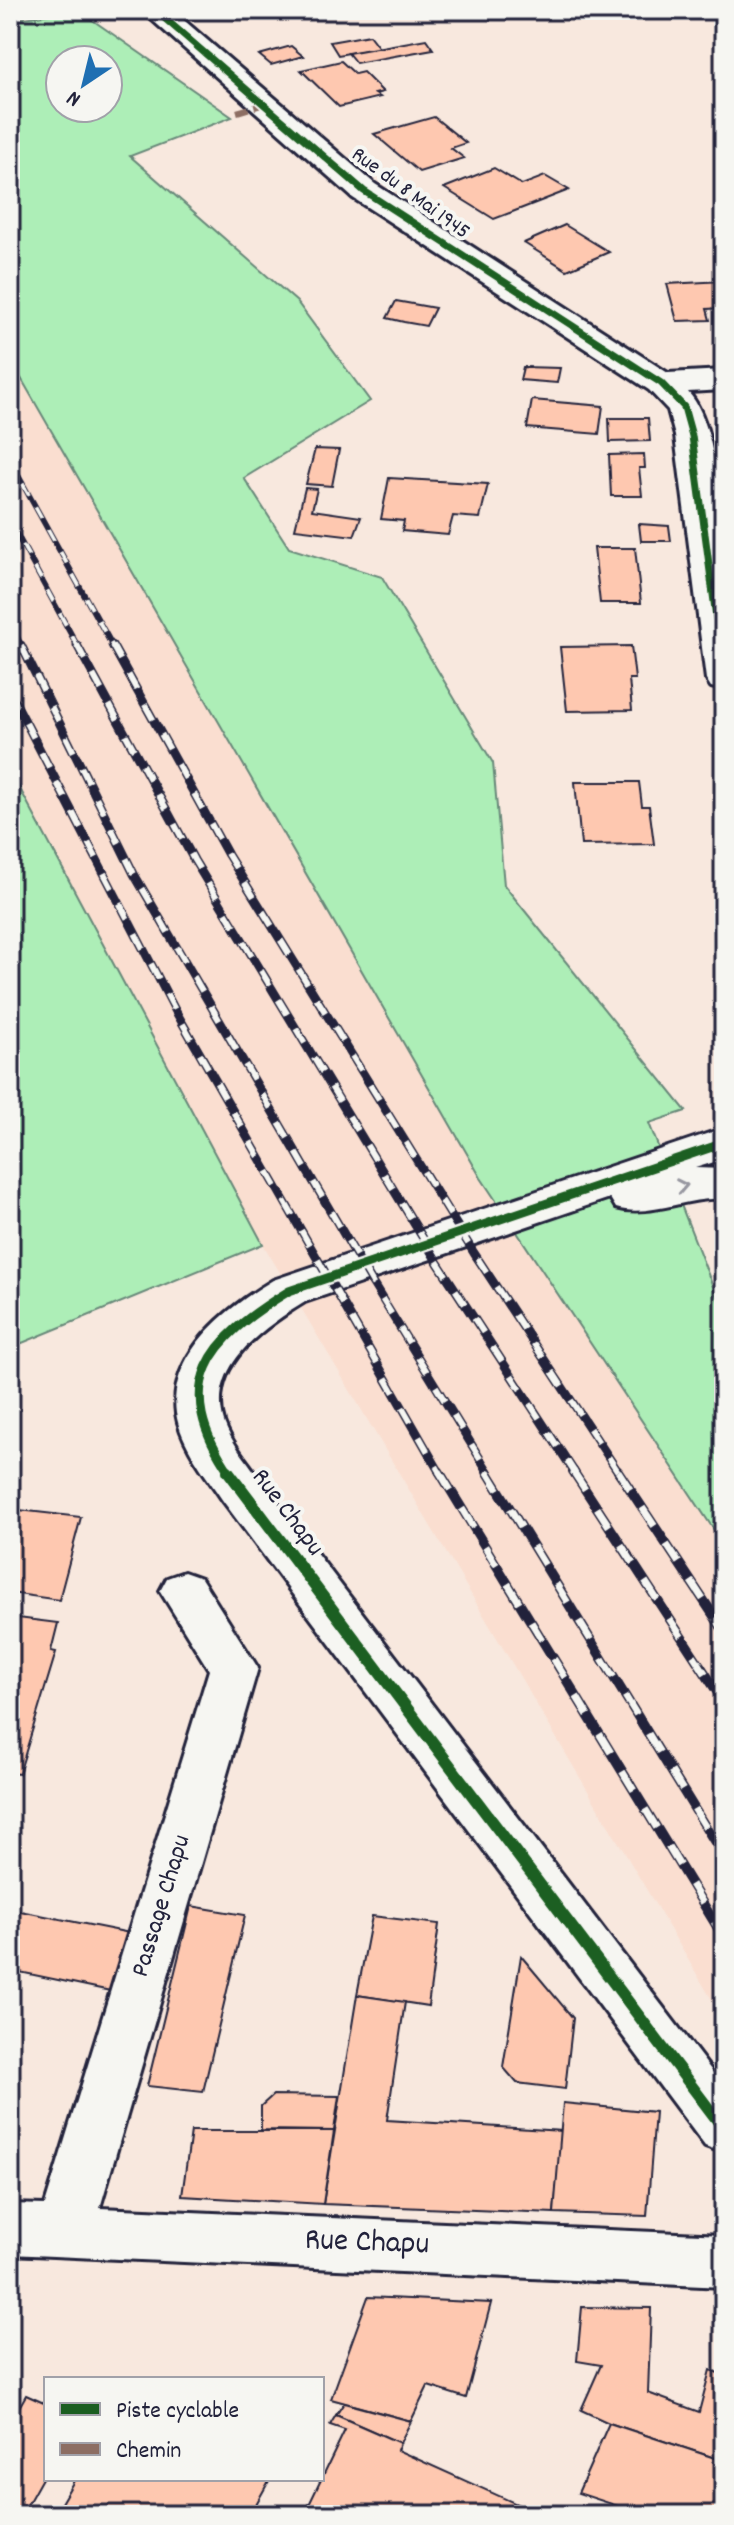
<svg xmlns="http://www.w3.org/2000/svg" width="734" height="2525" font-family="Dekko,sans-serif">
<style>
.built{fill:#faded0}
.green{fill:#adeeb7;stroke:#688879;stroke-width:2;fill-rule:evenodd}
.building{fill:#fec8b0;stroke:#22223b;stroke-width:2}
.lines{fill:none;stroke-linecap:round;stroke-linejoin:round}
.minor-casing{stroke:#22223b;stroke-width:6}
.minor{fill:#f6f6f2;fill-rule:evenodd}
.rail-far2-casing{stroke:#22223b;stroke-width:6}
.rail-far1-casing{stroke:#22223b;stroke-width:9}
.rail-casing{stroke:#22223b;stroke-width:10}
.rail-far2{stroke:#f6f6f2;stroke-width:4;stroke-dasharray:13;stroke-linecap:butt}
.rail-far1{stroke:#f6f6f2;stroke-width:6;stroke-dasharray:17;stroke-linecap:butt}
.rail{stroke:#f6f6f2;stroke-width:7;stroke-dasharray:22;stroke-linecap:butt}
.quiet{stroke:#8d6e63;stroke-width:6;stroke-dasharray:12 6;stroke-linecap:butt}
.cycleway-far2-casing{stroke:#f6f6f2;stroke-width:11}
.cycleway-far1-casing{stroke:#f6f6f2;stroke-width:14}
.cycleway-casing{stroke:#f6f6f2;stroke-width:17}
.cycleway-far2{stroke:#1b5e20;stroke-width:7}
.cycleway-far1{stroke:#1b5e20;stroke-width:9}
.cycleway{stroke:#1b5e20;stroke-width:12}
.oneway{stroke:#9797a0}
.labels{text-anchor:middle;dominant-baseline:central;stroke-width:8;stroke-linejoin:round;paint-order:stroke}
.far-street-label{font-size:22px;fill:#22223b;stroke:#f6f6f2}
.street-label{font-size:26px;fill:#22223b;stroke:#f6f6f2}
.near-street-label{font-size:32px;fill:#22223b;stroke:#f6f6f2}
</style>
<rect width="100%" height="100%" fill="#f8e8de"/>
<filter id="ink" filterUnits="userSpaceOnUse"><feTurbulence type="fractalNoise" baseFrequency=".0125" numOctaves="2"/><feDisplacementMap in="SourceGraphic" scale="16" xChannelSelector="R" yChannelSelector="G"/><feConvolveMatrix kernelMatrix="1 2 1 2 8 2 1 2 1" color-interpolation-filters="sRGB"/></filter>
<g filter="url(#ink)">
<polygon class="built" points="10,359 481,1178 724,1545 724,2020 263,1244 10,770"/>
<g class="green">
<path d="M78 10 232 117 130 156 297 302 370 401 244 478 289 548 382 577 493 763 504 885 686 1111 649 1123 724 1315V1545L481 1178 10 359V20ZM60 60H108V108H60Z"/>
<polygon points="10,770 263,1244 10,1348"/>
</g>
<g class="building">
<polygon points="369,35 379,48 338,55 330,42"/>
<polygon points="426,39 433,49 356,63 348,53"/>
<polygon points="291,46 303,56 271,65 259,55"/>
<polygon points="341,61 355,74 363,72 383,92 375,94 380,97 339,107 301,70"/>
<polygon points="434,117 466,143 451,148 464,158 419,172 374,134"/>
<polygon points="494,168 522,185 545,176 569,190 494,219 444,188"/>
<polygon points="565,225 609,252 567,270 524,243"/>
<polygon points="724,281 724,308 707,309 710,320 677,321 667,284"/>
<polygon points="396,301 435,308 426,326 404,322 387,318"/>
<polygon points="523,367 560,368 557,383 520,380"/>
<polygon points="532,400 603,406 599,434 527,428"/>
<polygon points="609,418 648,418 650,441 610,442"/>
<polygon points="315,449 339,450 332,486 306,484"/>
<polygon points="644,454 645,468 639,468 642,496 611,496 609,455"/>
<polygon points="389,478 488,484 480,518 453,516 448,535 402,531 404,521 381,519"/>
<polygon points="305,488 317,489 312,510 361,517 354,536 295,529"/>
<polygon points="639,524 669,526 671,541 641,541"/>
<polygon points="594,548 635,548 641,603 600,603"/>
<polygon points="631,646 635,679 629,679 632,710 567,711 560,647"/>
<polygon points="575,782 639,782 642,806 649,806 654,844 581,845"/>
<polygon points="10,1509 81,1517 59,1600 10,1593"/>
<polygon points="10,1617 58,1623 51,1651 56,1652 19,1774 10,1773"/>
<polygon points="191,1906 245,1915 203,2092 147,2086"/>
<polygon points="10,1909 140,1935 125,1994 10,1970"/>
<polygon points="372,1916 439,1924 428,2006 357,1995"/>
<polygon points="521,1956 573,2018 565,2089 517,2083 503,2067"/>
<polygon points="357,1995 405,2002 387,2120 562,2131 554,2213 323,2204"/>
<polygon points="273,2095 339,2096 334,2131 261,2130 261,2106"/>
<polygon points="563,2103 655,2112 647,2216 554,2213"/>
<polygon points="191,2131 334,2131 323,2204 182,2196"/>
<polygon points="368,2297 491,2303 466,2398 428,2386 411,2421 331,2399"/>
<polygon points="582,2307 651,2308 648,2393 699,2412 710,2370 724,2375 724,2461 609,2423 581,2410 601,2365 577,2361"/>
<polygon points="26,2395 46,2404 46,2471 22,2514 10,2508 10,2423"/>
<polygon points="344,2403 411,2421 400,2443 336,2415"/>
<polygon points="336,2415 400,2443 397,2450 539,2514 304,2515 345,2430 330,2425"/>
<polygon points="609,2423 724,2461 724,2515 645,2515 578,2493"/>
<polygon points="75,2479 270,2479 250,2515 54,2515"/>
</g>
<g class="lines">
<defs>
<g id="minor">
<path d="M141 10H172L375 184 668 373 724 370V390L688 392C731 436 724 626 724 690L711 687 706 679 675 436 668 410 649 390 353 198Z"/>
<path d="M724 1128V1159L695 1168 724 1169V1199C688 1196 650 1218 616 1208L610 1198 305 1302C264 1327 207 1366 224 1422 231 1442 245 1458 257 1475L724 2087V2153L705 2146 223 1501C206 1475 181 1445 176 1413 168 1353 228 1307 273 1280Z"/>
<polygon points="184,1572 201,1578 258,1668 100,2208 724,2235 724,2287 10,2254 10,2204 45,2205 209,1670 160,1591 167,1578"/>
</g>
</defs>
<use href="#minor" class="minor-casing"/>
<use href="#minor" class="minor"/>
<defs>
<g id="rail-far2">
<polyline points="10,461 113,647"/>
<polyline points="10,522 78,647"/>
<polyline points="10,623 22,647"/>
</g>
<g id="rail-far1">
<polyline points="21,645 134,874 373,1284 489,1473"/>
<polyline points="77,645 194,860 438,1263 575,1473"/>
<polyline points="112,645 228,855 474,1253 619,1473"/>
<polyline points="10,692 175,1010 440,1473"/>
</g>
<g id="rail">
<polyline points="439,1471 724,1938"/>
<polyline points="487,1471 724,1857"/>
<polyline points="573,1471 724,1702"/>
<polyline points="618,1471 724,1631"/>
</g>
</defs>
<use href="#rail-far2" class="rail-far2-casing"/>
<use href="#rail-far1" class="rail-far1-casing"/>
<use href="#rail" class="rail-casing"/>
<use href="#rail-far2" class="rail-far2"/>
<use href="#rail-far1" class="rail-far1"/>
<use href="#rail" class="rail"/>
<polyline class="quiet" points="237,112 265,104"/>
<defs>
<polyline id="cycleway-far2" points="155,10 364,191 661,383 684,407 692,436 720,647"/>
<g id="cycleway-far1">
<polyline points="720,645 724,679"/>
<path d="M230 1473C169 1385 208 1340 289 1291L724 1143"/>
</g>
<polyline id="cycleway" points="228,1471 724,2129"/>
</defs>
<use href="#cycleway-far2" class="cycleway-far2-casing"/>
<use href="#cycleway-far1" class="cycleway-far1-casing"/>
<use href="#cycleway" class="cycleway-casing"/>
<use href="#cycleway-far2" class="cycleway-far2"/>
<use href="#cycleway-far1" class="cycleway-far1"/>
<use href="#cycleway" class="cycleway"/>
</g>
<defs><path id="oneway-chevron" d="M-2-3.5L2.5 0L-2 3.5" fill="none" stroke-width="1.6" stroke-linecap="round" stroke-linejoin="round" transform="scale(2)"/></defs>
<use class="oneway" href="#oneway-chevron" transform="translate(682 1186) rotate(-11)"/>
</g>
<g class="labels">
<g class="far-street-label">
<text transform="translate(410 194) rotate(36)">Rue du 8 Mai 1945</text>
</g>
<g class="street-label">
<text transform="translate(287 1513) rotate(53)">Rue Chapu</text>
<text transform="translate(162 1906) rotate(-73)">Passage Chapu</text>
</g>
<g class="near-street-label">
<text transform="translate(367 2244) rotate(2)">Rue Chapu</text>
</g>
</g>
<rect width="734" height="2525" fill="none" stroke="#f6f6f2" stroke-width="40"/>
<rect x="20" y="20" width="694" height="2485" fill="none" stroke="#22223b" stroke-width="3" filter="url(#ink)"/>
<rect x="44" y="2377" width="280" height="104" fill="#f6f6f2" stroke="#a1a1a9" stroke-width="2"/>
<rect x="60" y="2403" width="40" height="12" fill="#1b5e20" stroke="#a1a1a9" stroke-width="2"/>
<text x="116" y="2417" font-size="24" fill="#22223b">Piste cyclable</text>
<rect x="60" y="2443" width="40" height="12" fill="#8d6e63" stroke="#a1a1a9" stroke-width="2"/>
<text x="116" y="2457" font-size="24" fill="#22223b">Chemin</text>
<g transform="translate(84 84) rotate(215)"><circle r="38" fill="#f6f6f2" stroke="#a1a1a9" stroke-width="2"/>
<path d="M0-6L14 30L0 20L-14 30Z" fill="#1f6fb2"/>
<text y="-12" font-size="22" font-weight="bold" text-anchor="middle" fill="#22223b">N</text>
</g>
</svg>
